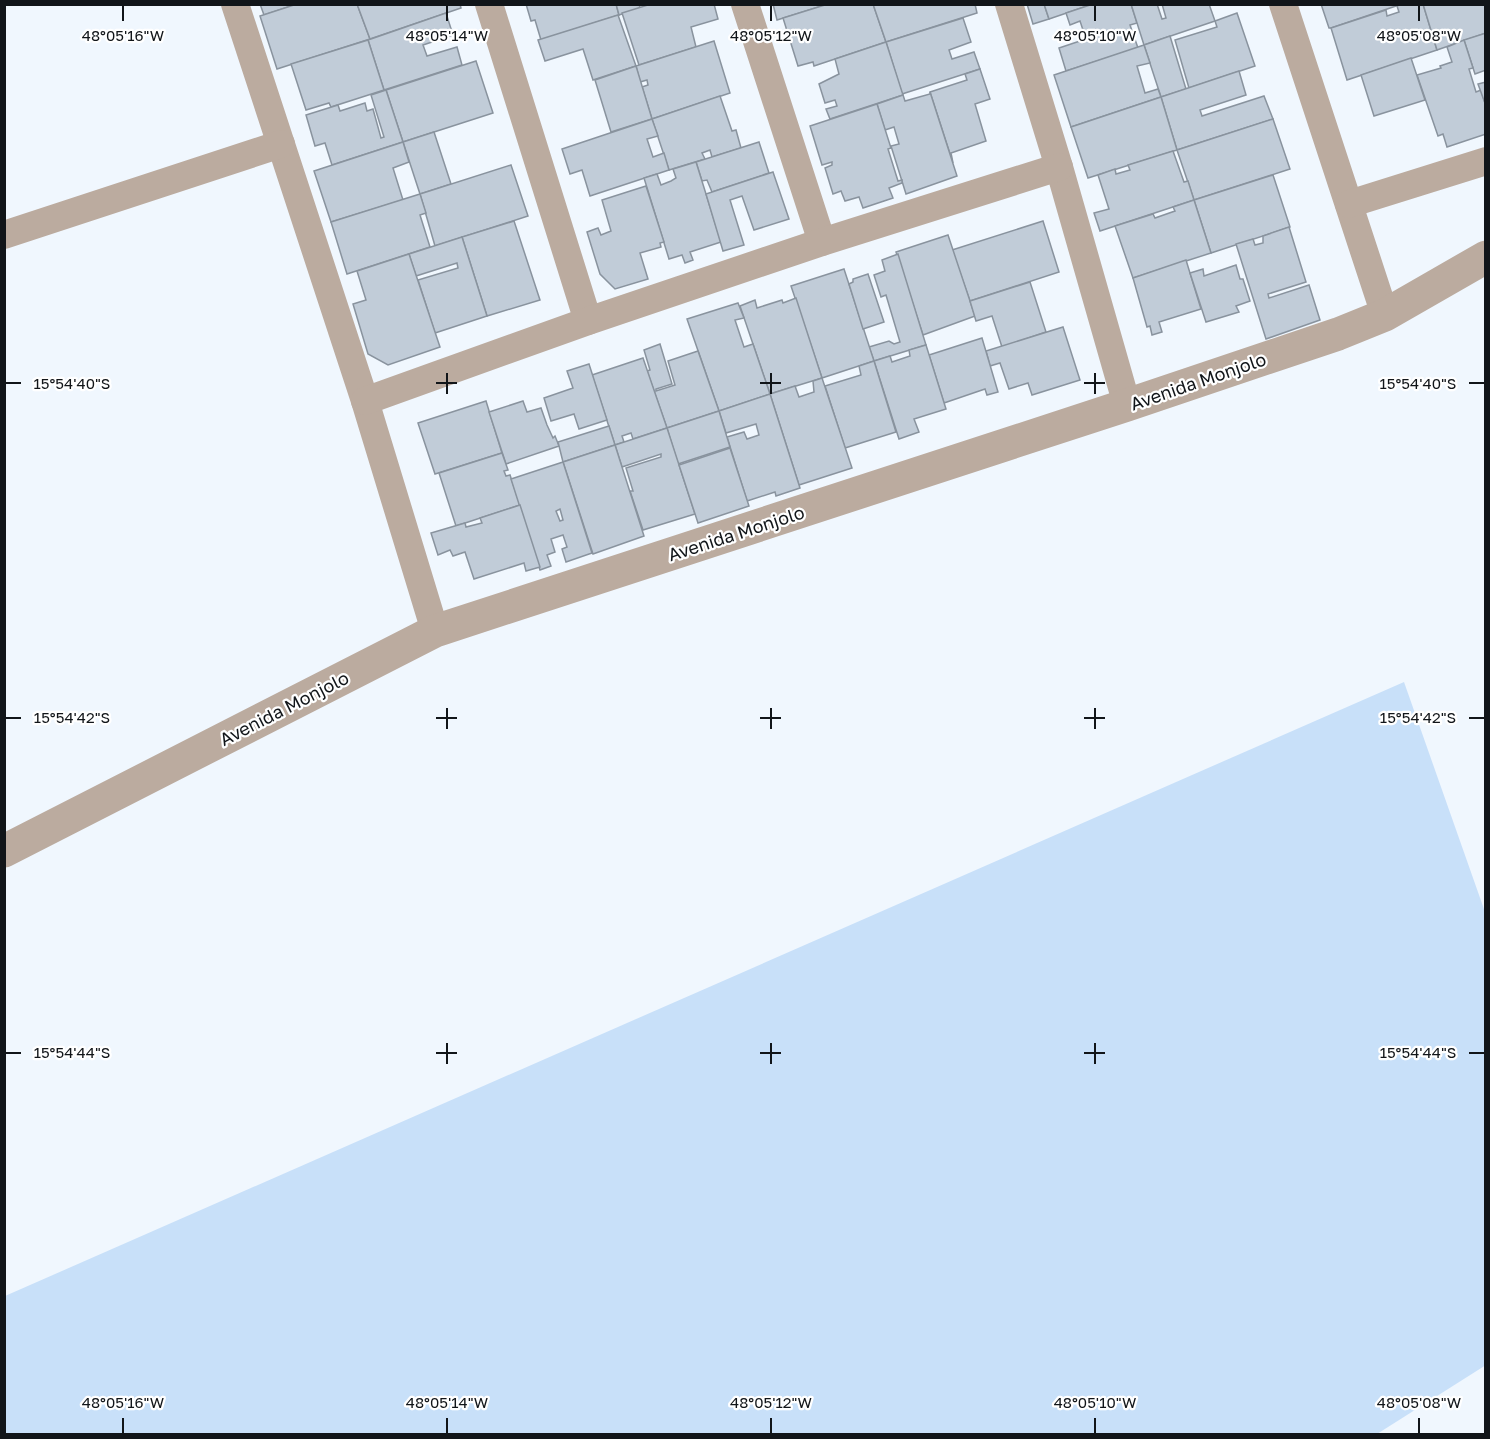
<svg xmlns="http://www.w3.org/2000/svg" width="1490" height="1439" font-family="'Golos Text',sans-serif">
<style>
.green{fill:#c8e0f9}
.building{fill:#c1ccd8;stroke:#89939e;stroke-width:1.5;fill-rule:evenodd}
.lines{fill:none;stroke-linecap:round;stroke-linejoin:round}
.minor{stroke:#bbab9f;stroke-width:28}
.tertiary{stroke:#bbab9f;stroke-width:33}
.ticks{fill:none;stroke:#111519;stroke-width:2}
.labels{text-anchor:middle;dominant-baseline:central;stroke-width:4.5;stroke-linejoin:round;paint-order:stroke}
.street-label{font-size:18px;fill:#111519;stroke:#fff}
.ticks-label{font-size:15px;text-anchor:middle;fill:#111519;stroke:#fff;stroke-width:4.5;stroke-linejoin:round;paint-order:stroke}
</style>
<rect width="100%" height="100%" fill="#f0f7fe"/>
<polygon class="green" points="1404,682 1485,912 1486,1365 1377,1434 5,1434 5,1296"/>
<g class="building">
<polygon points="260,4 297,4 264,15"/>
<polygon points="297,4 357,4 370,39 277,69 260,16"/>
<polygon points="357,4 460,4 461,8 370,39"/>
<polygon points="526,4 616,4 619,15 541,40 535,20 531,21"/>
<polygon points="616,4 639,4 640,8 619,15"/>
<polygon points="651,4 714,4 718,19 691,27 696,47 639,65 622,13"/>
<polygon points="773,4 828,4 777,20"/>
<polygon points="828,4 873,4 886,42 814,66 813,62 798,66 783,18"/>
<polygon points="873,4 975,4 977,13 886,42"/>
<polygon points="1027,4 1044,4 1049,19 1033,24"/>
<polygon points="1044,4 1093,4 1049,19"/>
<polygon points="1093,4 1131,4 1137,23 1130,25 1138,48 1066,71 1059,48 1086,39 1080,21 1070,25 1066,13"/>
<polygon points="1131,4 1157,4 1162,19 1166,18 1162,4 1209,4 1215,21 1144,45"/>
<polygon points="1321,4 1402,4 1331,28 1329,28"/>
<polygon points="1402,4 1423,4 1437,50 1347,80 1331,28 1386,10 1387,16 1399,12 1397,6"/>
<polygon points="1423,4 1486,4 1486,33 1437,50"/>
<polygon points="446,13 453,35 423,45 427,56 457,47 462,65 384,90 368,40"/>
<polygon points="1237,13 1255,66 1189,88 1175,40 1217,27 1215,21"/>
<polygon points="618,15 636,66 593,80 583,49 545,61 538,40"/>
<polygon points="963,18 971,42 949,50 952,59 974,52 980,69 902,94 886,42"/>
<polygon points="1486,33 1486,70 1475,74 1464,40"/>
<polygon points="1170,36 1186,89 1161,97 1144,45"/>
<polygon points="368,40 384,90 331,107 329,103 306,110 291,64"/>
<polygon points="1464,40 1473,68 1469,69 1476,92 1481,90 1486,106 1486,134 1447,147 1443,134 1438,136 1417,75 1441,68 1440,66 1452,62 1447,47"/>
<polygon points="714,41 730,93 652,119 642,87 648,85 647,80 640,82 636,66"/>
<polygon points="886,42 903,95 830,119 826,109 837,106 835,100 825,103 819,84 839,74 835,59"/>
<polygon points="1144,45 1150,63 1137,66 1145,93 1158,89 1161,97 1071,127 1054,75"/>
<polygon points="1411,58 1425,100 1374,116 1361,75"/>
<polygon points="476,61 493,113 403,142 386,90"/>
<polygon points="636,66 652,119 611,132 595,80"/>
<polygon points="980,69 990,99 975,104 986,141 951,153 953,163 930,92 967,80 965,74"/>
<polygon points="1239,71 1246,95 1200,110 1202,116 1264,96 1273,119 1177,150 1161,97"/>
<polygon points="1486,82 1486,106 1478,84"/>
<polygon points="386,90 403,142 332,165 325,143 315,146 306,115 338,105 340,111 365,103 367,111 373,109 381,138 384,137 371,95"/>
<polygon points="930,92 957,176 906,194 891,146 899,144 894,127 885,130 877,104 903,95 905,101 930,94"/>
<polygon points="720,96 732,131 736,130 741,148 712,157 710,150 702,153 705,159 669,170 652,119"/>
<polygon points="1161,97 1177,150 1088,178 1071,127"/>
<polygon points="877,104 891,148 888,149 898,181 902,180 902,183 889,188 893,198 863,208 859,197 845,201 841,191 833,194 825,168 832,165 832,162 822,165 810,126"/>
<polygon points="652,119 658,136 647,139 653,157 664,153 669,170 590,196 582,170 570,174 562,149"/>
<polygon points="1273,119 1290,169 1194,200 1177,150"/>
<polygon points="434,132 451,184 420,194 403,142"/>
<polygon points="403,142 409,162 393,168 403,200 331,222 314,171"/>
<polygon points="759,142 769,173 712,192 707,180 702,181 696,162"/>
<polygon points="1173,151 1184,182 1188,181 1194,200 1100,231 1094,213 1109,209 1098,175 1115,169 1116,174 1130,170 1128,165"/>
<polygon points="696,162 721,242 690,252 693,260 685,263 682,255 669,259 644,178 657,174 661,185 671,181 676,178 673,169"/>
<polygon points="511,165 528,216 435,246 420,194"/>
<polygon points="773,172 789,219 754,230 742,196 730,200 744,245 723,251 706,194"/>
<polygon points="1273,175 1290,227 1211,253 1194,200"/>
<polygon points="646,186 664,242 660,243 661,247 640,253 648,279 615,289 600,274 587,232 598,228 601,235 611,231 602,200"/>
<polygon points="420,194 426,213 420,215 430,247 347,274 331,222"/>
<polygon points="1194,200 1211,253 1133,278 1115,226 1153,214 1155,218 1175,211 1173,207"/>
<polygon points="514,221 540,300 487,316 462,237"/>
<polygon points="1043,221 1059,272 970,301 952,250"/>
<polygon points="1289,227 1306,282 1268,294 1269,298 1309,285 1320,320 1266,339 1236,244 1253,239 1255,245 1263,243 1263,236"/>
<polygon points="948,235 975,316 923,335 896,252"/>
<polygon points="462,237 487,316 435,333 418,280 458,268 457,263 416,276 409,254"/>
<polygon points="409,254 440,347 388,365 368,354 353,304 366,300 357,271"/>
<polygon points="898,254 926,345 874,361 869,347 889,341 894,344 900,342 886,295 881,297 874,275 885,271 882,260"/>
<polygon points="1186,260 1201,309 1159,322 1162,332 1152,335 1150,326 1147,327 1133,278"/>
<polygon points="1236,265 1240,279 1243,279 1250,301 1236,306 1239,312 1206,322 1190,273 1203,269 1204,276"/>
<polygon points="844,269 874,361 822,378 791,286"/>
<polygon points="868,274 884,322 863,329 849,284 853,282 853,279"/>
<polygon points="1030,282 1046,332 1002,347 992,316 976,321 970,301"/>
<polygon points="796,298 822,378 770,394 740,306 755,300 757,308 782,300 783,303"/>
<polygon points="738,303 744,318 735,320 744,347 753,344 770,394 719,411 687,319"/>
<polygon points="1063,327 1080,380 1032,395 1028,383 1009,389 1000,363 990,366 986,351"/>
<polygon points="982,338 998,392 987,395 985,389 944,403 929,355"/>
<polygon points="660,344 672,384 656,389 656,391 675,385 668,361 698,351 719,411 667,428 647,371 650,370 644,350"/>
<polygon points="926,345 946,409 914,419 919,432 899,439 874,361 890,356 892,362 910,356 909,350"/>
<polygon points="643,358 667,428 633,439 631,433 622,436 624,442 615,445 592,375"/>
<polygon points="874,361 896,432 845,448 825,386 861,375 859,366"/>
<polygon points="589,364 607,420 579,429 574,414 551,421 544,398 573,388 567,371"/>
<polygon points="822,378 852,468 799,485 770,394 795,386 799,397 814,392 813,381"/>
<polygon points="770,394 800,488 776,496 775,492 747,501 727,437 744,432 747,439 759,435 756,424 726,433 719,411"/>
<polygon points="486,401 502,453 435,474 418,423"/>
<polygon points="523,401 527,412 541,408 547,425 553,438 555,436 559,446 506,464 489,412"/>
<polygon points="719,411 730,447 678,464 667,428"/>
<polygon points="609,426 615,445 563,462 558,442"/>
<polygon points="667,428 695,514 643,530 630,491 633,491 626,468 661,457 661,454 622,467 615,445"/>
<polygon points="615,445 644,536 593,554 563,462"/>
<polygon points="730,448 749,506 698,523 679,465"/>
<polygon points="502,453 508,470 504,471 506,476 510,475 520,505 456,526 439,473"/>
<path d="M563 462 592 553 566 562 562 549 567 547 563 535 551 539 555 552 547 555 551 566 540 570 511 479ZM560 509 563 520 560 521 556 511Z"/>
<polygon points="520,505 540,567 526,571 524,563 474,579 465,552 453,556 450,550 438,555 431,533 465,523 466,527 482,523 480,518"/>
</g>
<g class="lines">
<g class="minor">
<polyline points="235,4 365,401 435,631"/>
<polyline points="489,4 588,321"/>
<polyline points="745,4 822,242"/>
<polyline points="1009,4 1059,167 1127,405"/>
<polyline points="1283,4 1385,315"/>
<polyline points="1349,204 1486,161"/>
<polyline points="4,235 281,144"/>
<polyline points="365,401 588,321 822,242 1059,167"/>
</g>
<polyline class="tertiary" points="4,851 435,631 1127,405 1338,334 1385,315 1486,257"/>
</g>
<path class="ticks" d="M123 6V21M447 6V21M771 6V21M1095 6V21M1419 6V21M447 373V394M771 373V394M1095 373V394M6 383H21M436 383H457M760 383H781M1084 383H1105M1469 383H1484M447 708V729M771 708V729M1095 708V729M6 718H21M436 718H457M760 718H781M1084 718H1105M1469 718H1484M447 1043V1064M771 1043V1064M1095 1043V1064M6 1053H21M436 1053H457M760 1053H781M1084 1053H1105M1469 1053H1484M123 1418V1433M447 1418V1433M771 1418V1433M1095 1418V1433M1419 1418V1433"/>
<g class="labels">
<g class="street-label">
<text transform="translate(1198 381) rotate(-19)">Avenida Monjolo</text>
<text transform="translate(736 533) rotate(-18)">Avenida Monjolo</text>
<text transform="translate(284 708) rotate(-27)">Avenida Monjolo</text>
</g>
</g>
<g class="ticks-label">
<text x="123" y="41">48°05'16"W</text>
<text x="447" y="41">48°05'14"W</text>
<text x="771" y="41">48°05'12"W</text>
<text x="1095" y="41">48°05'10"W</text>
<text x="1419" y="41">48°05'08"W</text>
<text x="72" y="389">15°54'40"S</text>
<text x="1418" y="389">15°54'40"S</text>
<text x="72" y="723">15°54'42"S</text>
<text x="1418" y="723">15°54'42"S</text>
<text x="72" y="1058">15°54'44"S</text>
<text x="1418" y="1058">15°54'44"S</text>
<text x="123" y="1408">48°05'16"W</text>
<text x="447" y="1408">48°05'14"W</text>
<text x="771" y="1408">48°05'12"W</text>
<text x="1095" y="1408">48°05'10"W</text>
<text x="1419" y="1408">48°05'08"W</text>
</g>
<rect width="1490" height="1439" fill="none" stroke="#111519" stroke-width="12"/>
</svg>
